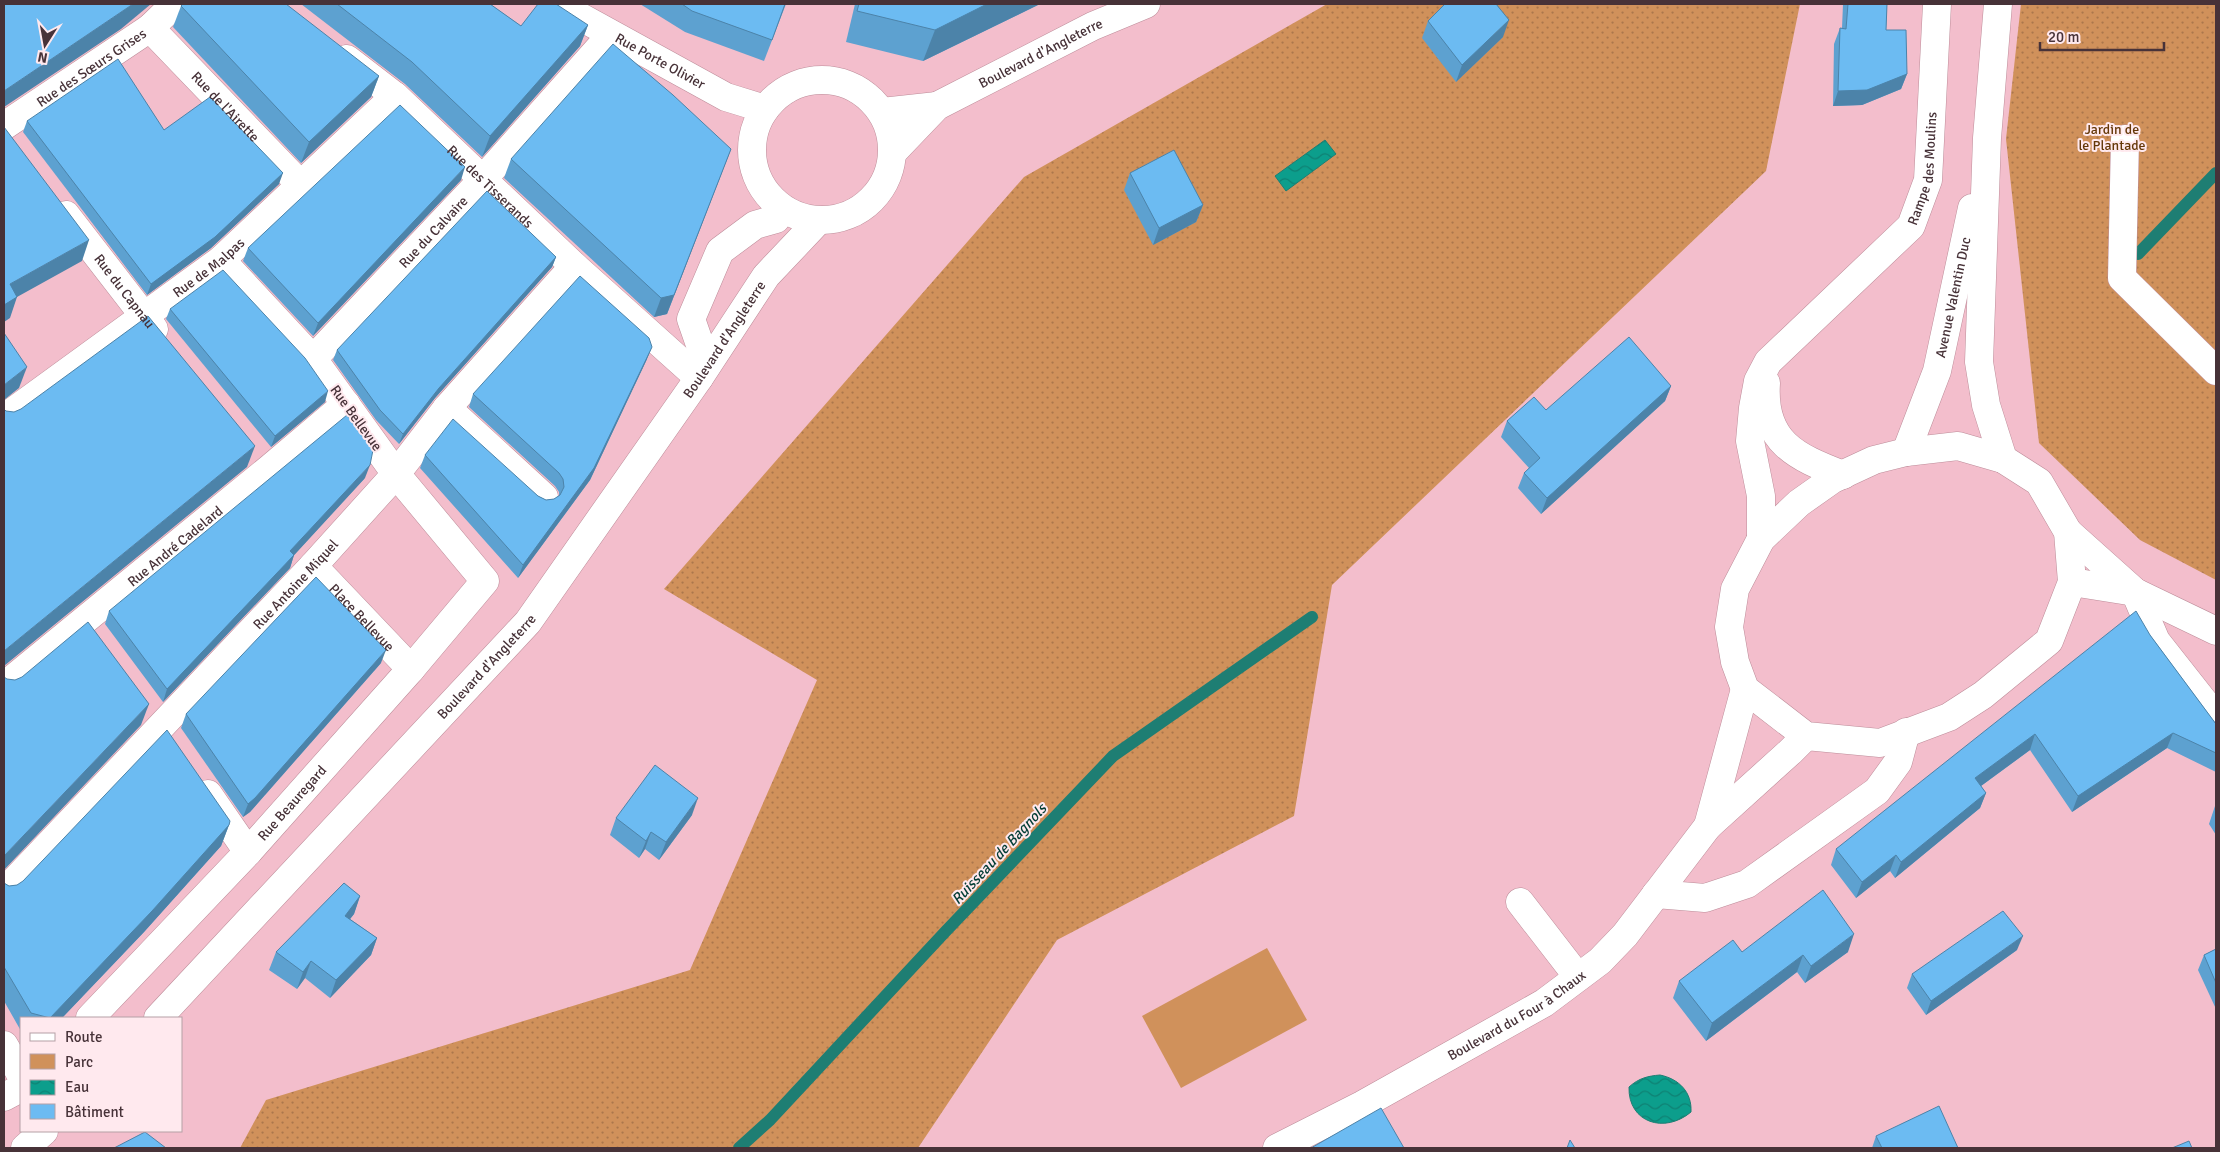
<svg xmlns="http://www.w3.org/2000/svg" width="2220" height="1152" font-family="Signika,sans-serif">
<style>
.green{fill:url(#green-dots)}
.pitch{fill:#d0915b}
.water{fill:url(#water-waves);stroke:#1e7e73}
.lines{fill:none;stroke-linecap:round;stroke-linejoin:round}
.stream{stroke:#1e7e73;stroke-width:12}
.minor-casing{stroke:#bd8c99;stroke-width:29}
.major-casing{stroke:#bd8c99;stroke-width:29}
.minor{stroke:#fff;stroke-width:28}
.major{stroke:#fff;stroke-width:28}
.wall{fill:#5da1d0}
.shaded-wall{fill:#4c83a9}
.building{fill:#6cbbf2;stroke:#4c83a9}
.labels{text-anchor:middle;dominant-baseline:central;stroke-width:4;stroke-linejoin:round;paint-order:stroke}
.street-label{font-size:14px;fill:#473238;stroke:#ffe9ee}
.park-label{font-size:14px;fill:#653809;stroke:#ffe9ee}
.water-label{font-size:15px;font-style:italic;fill:#033d35;stroke:#ffe9ee}
</style>
<defs>
<pattern id="green-dots" width="8" height="8" patternUnits="userSpaceOnUse" patternTransform="scale(1.25)"><rect width="8" height="8" fill="#d0915b"/><path d="M2 2h.1M6 6h.1" fill="none" stroke="#ab774c" stroke-width="1.8" stroke-linecap="round"/></pattern>
<pattern id="water-waves" width="16" height="10" patternUnits="userSpaceOnUse" patternTransform="scale(1.25)"><rect width="16" height="10" fill="#0c9e8c"/><path d="M0 5q4-4 8 0t8 0" fill="none" stroke="#0e8173"/></pattern>
</defs>
<rect width="100%" height="100%" fill="#f3becc"/>
<g class="green">
<polygon points="1327,4 1800,4 1766,171 1332,585 1294,816 1057,940 918,1148 240,1148 266,1100 690,970 817,680 664,589 1024,177"/>
<polygon points="2021,4 2216,4 2216,580 2140,540 2039,443 2006,139"/>
</g>
<polygon class="pitch" points="1267,948 1307,1020 1181,1088 1142,1016"/>
<g class="water">
<polygon points="1325,140 1336,154 1286,191 1275,176"/>
<path d="M1660 1075C1679 1079 1692 1092 1691 1112 1665 1134 1628 1123 1629 1087 1639 1078 1648 1076 1660 1075Z"/>
</g>
<g class="lines">
<g class="stream">
<polyline points="2138,254 2216,173"/>
<polyline points="739,1148 770,1120 945,932 1113,756 1312,617"/>
</g>
<defs>
<g id="minor">
<path id="s1" d="M557 4 726 97 765 109"/>
<path id="s2" d="M150 28 300 184"/>
<path id="s3" d="M347 59 395 96 574 266 699 378"/>
<circle cx="822" cy="150" r="70"/>
<polyline points="882,112 937,106"/>
<path id="s4" d="M4 126 150 28 175 4"/>
<polyline points="2125,139 2122,278 2216,371"/>
<path id="s5" d="M893 152 937 106 1093 26 1146 4"/>
<path id="s6" d="M66 215 154 329"/>
<path id="s7" d="M313 359 483 179 611 35"/>
<polyline points="707,365 691,319 720,251 755,225 776,219"/>
<path d="M1766 383C1762 442 1796 457 1843 475"/>
<polyline points="447,408 544,497"/>
<path id="s8" d="M4 418 221 260 395 96"/>
<path id="s9" d="M1761 539V496L1750 441 1753 408 1758 381 1768 362 1911 226 1928 180 1937 4"/>
<path id="s10" d="M313 566 411 669"/>
<polyline points="2135,592 2156,641 2216,717"/>
<path id="s11" d="M4 686 269 469 346 404"/>
<polyline points="208,794 248,852"/>
<polyline points="1708,826 1745,689"/>
<path id="s12" d="M4 892 313 566 396 474 447 408 574 266"/>
<polyline points="1656,894 1705,898 1747,884 1877,791 1898,762 1906,732"/>
<polyline points="1520,902 1578,977"/>
<path id="s13" d="M90 1018 248 852 411 669 485 581 396 474 313 359 221 260"/>
<path id="s14" d="M158 1018 528 622 699 378 766 276 818 221"/>
<polyline points="4,1045 21,1075"/>
<polyline points="4,1097 21,1088"/>
<polyline points="25,1148 44,1131"/>
<path id="s15" d="M1277 1148 1362 1105 1544 1003 1600 961 1625 935 1708 826 1791 751 1806 736"/>
</g>
<g id="major">
<polyline points="1998,4 1987,138 1979,362 1986,405 2003,459"/>
<polygon points="1958,446 2003,459 2039,482 2068,532 2072,582 2049,641 1983,695 1949,717 1880,743 1806,736 1745,689 1735,662 1729,627 1735,589 1761,539 1799,503 1833,479 1874,460 1906,452"/>
<path id="s16" d="M1906 452 1937 371 1972 208"/>
<polyline points="2068,532 2135,592 2216,631"/>
<polyline points="2072,582 2135,592"/>
</g>
</defs>
<use href="#minor" class="minor-casing"/>
<use href="#major" class="major-casing"/>
<use href="#minor" class="minor"/>
<use href="#major" class="major"/>
</g>
<g class="wall">
<polygon points="301,4 490,4 521,26 588,25 580,46 482,157 405,84"/>
<polygon points="640,4 786,4 764,61 685,32"/>
<polygon points="855,4 1040,4 923,61 846,42"/>
<polygon points="1843,4 1887,4 1886,30 1907,74 1901,89 1862,105 1833,106 1834,44 1840,28 1842,28"/>
<polygon points="181,6 379,76 371,97 301,163 173,27"/>
<polygon points="1428,21 1503,37 1456,82 1422,38"/>
<polygon points="27,121 164,130 279,184 211,248 147,295 23,132"/>
<polygon points="731,149 667,314 654,317 504,178 511,159"/>
<polygon points="1130,173 1203,205 1196,222 1153,245 1124,190"/>
<polygon points="461,180 313,336 243,261 248,248"/>
<polygon points="556,257 552,267 435,398 399,444 376,420 333,360 337,350"/>
<polygon points="170,309 325,402 271,447 166,319"/>
<polygon points="647,359 590,480 518,578 420,468 425,455 538,496 546,500 554,499 559,496 559,492 555,486 469,407 473,394"/>
<polygon points="1671,386 1665,401 1541,514 1518,488 1524,473 1529,468 1501,437 1507,421 1546,410"/>
<polygon points="365,478 294,555 290,568 163,702 105,624 109,611"/>
<polygon points="2150,635 2216,724 2216,772 2167,748 2072,812 2030,750 1981,786 1986,793 1980,808 1895,878 1890,871 1856,898 1831,865 1836,849"/>
<polygon points="381,663 250,812 243,817 181,728 186,714"/>
<polygon points="2216,805 2216,835 2209,824 2215,806"/>
<polygon points="692,815 659,860 645,849 639,858 610,835 616,818"/>
<polygon points="229,825 221,846 144,932 62,1018 21,1018 21,1031 4,1001 4,883 9,886 17,885"/>
<polygon points="360,896 354,914 350,919 377,938 371,955 330,998 305,978 297,989 269,970 276,952"/>
<polygon points="2216,949 2216,1009 2198,970 2204,955"/>
<polygon points="2017,950 1926,1015 1907,988 1912,974"/>
<polygon points="1742,952 1848,952 1805,983 1797,972 1706,1041 1673,998 1679,981"/>
<polygon points="1876,1136 1958,1148 1872,1148"/>
</g>
<g class="shaded-wall">
<polygon points="133,4 151,4 121,29 4,107 4,91"/>
<polygon points="987,4 1040,4 923,61 935,30"/>
<polygon points="1509,20 1503,37 1456,82 1462,65"/>
<polygon points="588,25 580,46 482,157 490,136"/>
<polygon points="1907,74 1901,89 1862,105 1833,106 1838,91"/>
<polygon points="379,76 371,97 301,163 309,142"/>
<polygon points="731,149 667,314 654,317 661,298"/>
<polygon points="465,167 461,180 313,336 318,323"/>
<polygon points="283,173 279,184 211,248 147,295 151,284"/>
<polygon points="1203,205 1196,222 1153,245 1159,228"/>
<polygon points="89,240 82,261 17,297 10,318 4,322 4,305 10,284"/>
<polygon points="556,257 552,267 435,398 399,444 403,434 439,388"/>
<polygon points="652,347 647,359 590,480 518,578 523,565"/>
<polygon points="27,367 19,388 4,400 4,385"/>
<polygon points="1671,386 1665,401 1541,514 1547,498"/>
<polygon points="328,391 325,402 271,447 275,436"/>
<polygon points="255,446 247,467 4,666 4,651"/>
<polygon points="370,465 365,478 286,564 290,551"/>
<polygon points="294,555 290,568 163,702 167,689"/>
<polygon points="386,650 381,663 250,812 243,817 248,804"/>
<polygon points="149,704 141,725 4,870 4,856"/>
<polygon points="2173,733 2167,748 2072,812 2078,796"/>
<polygon points="2035,734 2030,750 1970,794 1975,778"/>
<polygon points="1986,793 1980,808 1895,878 1901,862"/>
<polygon points="698,798 692,815 659,860 666,842"/>
<polygon points="229,825 221,846 144,932 62,1018 50,1018 152,911"/>
<polygon points="651,832 645,849 639,858 646,841"/>
<polygon points="1896,855 1890,871 1856,898 1862,882"/>
<polygon points="360,896 354,914 339,933 345,916"/>
<polygon points="1854,934 1848,952 1805,983 1811,966"/>
<polygon points="2023,936 2017,950 1926,1015 1931,1001"/>
<polygon points="377,938 371,955 330,998 336,980"/>
<polygon points="1803,955 1797,972 1706,1041 1712,1023"/>
<polygon points="311,961 305,978 297,989 303,972"/>
</g>
<g class="building">
<polygon points="4,4 133,4 4,91"/>
<polygon points="183,4 286,4 379,76 309,142 181,6"/>
<polygon points="337,4 490,4 521,26 538,4 556,4 588,25 490,136 412,62"/>
<polygon points="682,4 785,4 772,40 692,11"/>
<polygon points="859,4 987,4 935,30 857,11"/>
<polygon points="1445,4 1496,4 1509,20 1462,65 1428,21"/>
<polygon points="1848,4 1887,4 1886,30 1906,30 1907,74 1867,90 1838,91 1840,28 1846,29"/>
<polygon points="613,44 673,95 731,149 674,295 661,298 511,159"/>
<polygon points="118,59 164,130 210,97 283,173 215,237 151,284 27,121"/>
<polygon points="400,105 465,167 318,323 248,248"/>
<polygon points="4,127 89,240 10,284 17,297 4,305"/>
<polygon points="1174,150 1203,205 1159,228 1130,173"/>
<polygon points="487,191 556,257 439,388 403,434 380,410 337,350"/>
<polygon points="223,270 305,358 328,391 275,436 170,309"/>
<polygon points="580,276 649,338 652,347 594,468 523,565 425,455 453,419 538,496 546,500 554,499 560,495 564,487 563,479 559,473 473,394"/>
<polygon points="148,316 255,446 4,651 4,409 6,411 14,412 21,409"/>
<polygon points="4,333 27,367 4,385"/>
<polygon points="1629,337 1671,386 1547,498 1524,473 1540,458 1507,421 1534,397 1546,410"/>
<polygon points="347,415 373,450 370,465 290,551 294,555 167,689 109,611"/>
<polygon points="316,577 386,650 255,798 248,804 186,714"/>
<polygon points="2136,611 2150,635 2216,724 2216,753 2173,733 2078,796 2035,734 1975,778 1986,793 1901,862 1896,855 1862,882 1836,849"/>
<polygon points="88,622 149,704 4,856 4,677 7,679 15,680 22,677"/>
<polygon points="167,730 230,821 229,825 152,911 50,1018 31,1013 4,967 4,883 9,886 17,885 23,881"/>
<polygon points="655,765 698,798 666,842 651,832 646,841 616,818"/>
<polygon points="344,883 360,896 345,916 377,938 336,980 311,961 303,972 276,952"/>
<polygon points="1823,890 1854,934 1811,966 1803,955 1712,1023 1679,981 1733,940 1742,952"/>
<polygon points="2003,911 2023,936 1931,1001 1912,974"/>
<polygon points="2216,949 2216,983 2204,955"/>
<polygon points="1939,1106 1958,1148 1882,1148 1876,1136"/>
<polygon points="1381,1108 1404,1148 1311,1148"/>
<polygon points="145,1132 166,1148 114,1148"/>
<polygon points="1570,1140 1575,1148 1567,1148"/>
<polygon points="2189,1141 2192,1148 2172,1148"/>
</g>
<g class="labels">
<g class="street-label">
<text stroke="none"><textPath href="#s5" startOffset="180">Boulevard d'Angleterre</textPath></text>
<text stroke="none"><textPath href="#s1" startOffset="118">Rue Porte Olivier</textPath></text>
<text stroke="none"><textPath href="#s4" startOffset="105">Rue des Sœurs Grises</textPath></text>
<text stroke="none"><textPath href="#s2" startOffset="109">Rue de l'Airette</textPath></text>
<text stroke="none"><textPath href="#s9" startOffset="438">Rampe des Moulins</textPath></text>
<text stroke="none"><textPath href="#s3" startOffset="192">Rue des Tisserands</textPath></text>
<text stroke="none"><textPath href="#s7" startOffset="175">Rue du Calvaire</textPath></text>
<text stroke="none"><textPath href="#s8" startOffset="254">Rue de Malpas</textPath></text>
<text stroke="none"><textPath href="#s6" startOffset="96">Rue du Capnau</textPath></text>
<text stroke="none"><textPath href="#s16" startOffset="162">Avenue Valentin Duc</textPath></text>
<text stroke="none"><textPath href="#s14" startOffset="886">Boulevard d'Angleterre</textPath></text>
<text transform="translate(356 418) rotate(54)">Rue Bellevue</text>
<text stroke="none"><textPath href="#s11" startOffset="221">Rue André Cadelard</textPath></text>
<text stroke="none"><textPath href="#s12" startOffset="424">Rue Antoine Miquel</textPath></text>
<text stroke="none"><textPath href="#s10" startOffset="71">Place Bellevue</textPath></text>
<text stroke="none"><textPath href="#s14" startOffset="481">Boulevard d'Angleterre</textPath></text>
<text stroke="none"><textPath href="#s13" startOffset="295">Rue Beauregard</textPath></text>
<text stroke="none"><textPath href="#s15" startOffset="274">Boulevard du Four à Chaux</textPath></text>
</g>
<g class="park-label">
<text x="2112" y="129">Jardin de<tspan x="2112" dy="16">le Plantade</tspan></text>
</g>
<g class="water-label">
<text transform="translate(999 854) rotate(-47)">Ruisseau de Bagnols</text>
</g>
</g>
<rect width="2220" height="1152" fill="none" stroke="#473238" stroke-width="10"/>
<rect x="20" y="1017" width="162" height="115" fill="#ffe9ee" stroke="#b5a0a5"/>
<rect x="30" y="1033" width="25" height="8" fill="#ffffff" stroke="#b5a0a5"/>
<text x="65" y="1042" font-size="15" fill="#473238">Route</text>
<rect x="30" y="1054" width="25" height="15" fill="#d0915b" stroke="#b5a0a5"/>
<text x="65" y="1067" font-size="15" fill="#473238">Parc</text>
<rect x="30" y="1080" width="25" height="15" fill="url(#water-waves)" stroke="#b5a0a5"/>
<text x="65" y="1092" font-size="15" fill="#473238">Eau</text>
<rect x="30" y="1104" width="25" height="15" fill="#6cbbf2" stroke="#b5a0a5"/>
<text x="65" y="1117" font-size="15" fill="#473238">Bâtiment</text>
<g transform="translate(45 45) rotate(191)" stroke="#ffe9ee" stroke-width="4" paint-order="stroke">
<path d="M0-4L9 19L0 12L-9 19Z" fill="#473238"/>
<text y="-8" font-size="14" font-weight="bold" text-anchor="middle" fill="#473238">N</text>
</g>
<path d="M2040 42v8h124v-8" fill="none" stroke="#473238" stroke-width="2.5"/>
<text x="2048" y="42" font-size="15" fill="#473238" stroke="#ffe9ee" stroke-width="4" paint-order="stroke">20 m</text>
</svg>
